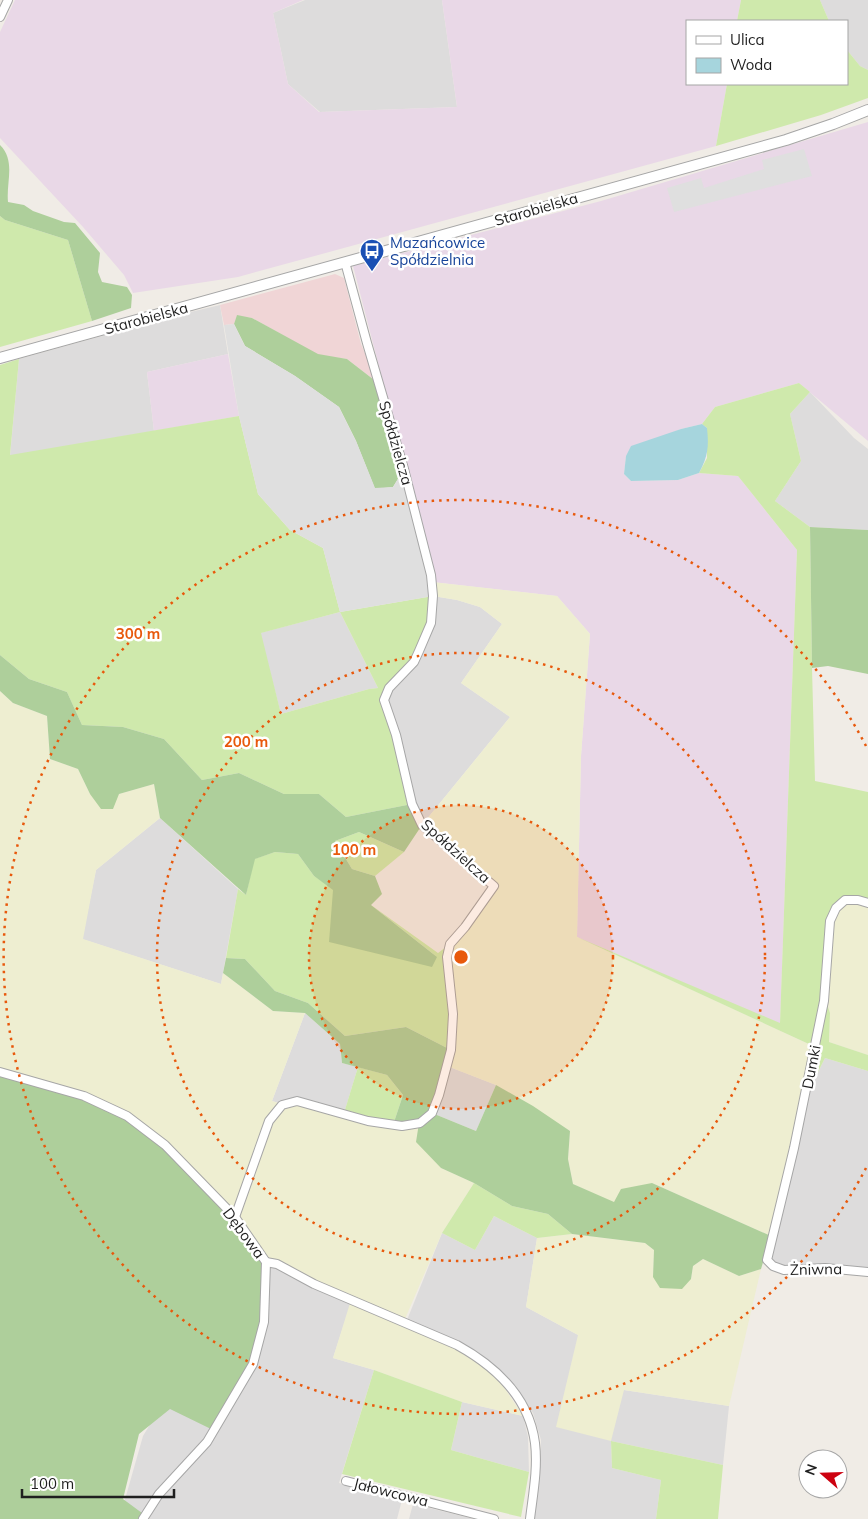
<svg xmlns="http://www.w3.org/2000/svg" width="868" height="1519" font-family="Mulish,sans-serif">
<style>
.residential{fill:#dddcdc}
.commercial{fill:#f0d5d6}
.industrial{fill:#e9d8e7}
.farmland{fill:#eeeed1}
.grass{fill:#cfe9ac;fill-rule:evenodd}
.forest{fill:#aecf9b}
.parking{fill:#dfdfdf}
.water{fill:#a6d5dd}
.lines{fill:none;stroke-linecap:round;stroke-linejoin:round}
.minor-casing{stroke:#a6a6a6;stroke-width:10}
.tertiary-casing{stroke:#a6a6a6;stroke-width:12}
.minor{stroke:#fff;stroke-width:8}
.tertiary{stroke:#fff;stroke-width:10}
.ring{fill:none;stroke:#e8590c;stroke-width:2.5;stroke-dasharray:2.5 5}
.labels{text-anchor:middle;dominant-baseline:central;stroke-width:5;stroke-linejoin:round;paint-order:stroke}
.street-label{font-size:15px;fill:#1f1f1f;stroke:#fff}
.transit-label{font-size:15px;fill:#164399;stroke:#fff;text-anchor:start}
.centre{fill:#e8590c;stroke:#fff;stroke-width:2.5}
.ring-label{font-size:15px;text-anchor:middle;font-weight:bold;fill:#e8590c;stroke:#fff;stroke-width:5;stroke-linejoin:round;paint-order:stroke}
</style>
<rect width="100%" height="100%" fill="#f0ece6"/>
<g class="residential">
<polygon points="305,0 442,0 457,107 320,112 288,84 273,13"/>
<polygon points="820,0 868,0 868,70 860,66 847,50 847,21 829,21"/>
<polygon points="220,305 228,354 147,372 154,431 10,456 19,359 178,315"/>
<polygon points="810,392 854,438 868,449 868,530 810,527 775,501 801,461 790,414"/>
<polygon points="433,596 457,600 480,607 502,624 461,683 510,717 422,825 412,804 384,700"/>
<polygon points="340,612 378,688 369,689 281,714 260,633"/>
<polygon points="160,818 238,889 221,984 82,939 96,870"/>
<polygon points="305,1013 340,1044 342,1063 358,1067 344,1113 282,1104 272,1101"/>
<polygon points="825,1058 868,1071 868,1269 784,1267 771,1261 811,1079 815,1078"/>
<polygon points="447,1066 496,1085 476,1131 432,1113"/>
<polygon points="494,1216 537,1238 526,1307 578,1335 624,1390 729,1406 723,1465 611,1441 612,1468 661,1480 656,1519 534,1519 540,1474 541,1440 533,1413 516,1388 499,1369 479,1355 407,1320 442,1233 475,1250"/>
<polygon points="266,1262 352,1300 333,1358 374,1370 339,1483 402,1500 397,1519 150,1519 124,1503 143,1436 163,1403"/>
<polygon points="462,1402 523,1416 528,1437 529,1472 451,1450"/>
<polygon points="413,1504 474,1519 409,1519"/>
</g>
<polygon class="commercial" points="335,274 344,278 361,344 378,383 347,359 318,355 252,318 237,316 234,324 224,325 220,305"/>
<g class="industrial">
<polygon points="15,0 303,0 273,13 288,84 319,112 457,107 442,0 741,0 737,21 687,21 687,84 727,84 716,146 238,277 133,293 124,275 83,227 0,138 0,32"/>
<polygon points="868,122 868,441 799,383 715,407 702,424 681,429 664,436 626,456 624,474 631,481 678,480 699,473 738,476 797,550 780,1024 577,937 581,756 590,634 557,596 432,582 383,382 353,266 601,201"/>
<polygon points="228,354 239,416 154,431 147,372"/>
</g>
<g class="farmland">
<polygon points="432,582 557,596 590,634 581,756 577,937 811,1045 807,1079 771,1236 652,1183 614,1203 573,1184 568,1159 570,1131 496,1085 447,1066 450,944 494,886 422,825 510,717 461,683 502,624 480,607 457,600 433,596"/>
<polygon points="0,691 13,703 47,716 50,759 78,769 90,794 119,794 154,784 160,818 96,870 83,939 221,984 223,973 273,1011 305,1013 272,1101 282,1104 297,1101 344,1113 420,1123 441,1168 474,1183 442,1233 402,1326 456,1349 496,1375 523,1416 462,1402 374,1370 333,1358 351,1300 277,1265 0,1072"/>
<polygon points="846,902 868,905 868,1055 829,1042 830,1013 827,1004 833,921 835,915"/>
<polygon points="572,1234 645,1243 654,1250 653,1277 691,1279 693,1266 703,1259 739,1276 761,1269 729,1406 624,1390 611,1441 556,1427 578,1335 526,1307 537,1238"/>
</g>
<g class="grass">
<polygon points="741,0 820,0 829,21 737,21"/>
<polygon points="847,50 860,66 868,70 868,98 821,115 716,146 727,84 847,84"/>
<polygon points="0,216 5,220 68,240 92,321 0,347"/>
<path d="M19 359 10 455 239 416 258 494 290 530 323 548 340 612 433 596V610L419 651 384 700 412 804 346 817 319 794H284L239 773 202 780 164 739 123 727 82 725 67 692 29 679 0 655V365ZM340 612 378 688 369 689 281 714 261 633Z"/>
<polygon points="799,383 810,392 790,414 801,461 775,501 810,527 812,668 815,781 868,792 868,900 859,898 833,907 822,999 811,1045 577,937 780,1023 797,550 738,476 699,473 707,458 707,428 702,424 715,407"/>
<polygon points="359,832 404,852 375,876 352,869 335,841"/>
<polygon points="275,852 298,854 314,876 437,957 371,905 438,953 450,944 451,1050 406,1027 345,1036 308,1003 275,991 245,959 226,958 238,889 246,895 254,859"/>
<polygon points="827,1004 830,1013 829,1042 868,1055 868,1071 825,1058 815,1078 811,1079"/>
<polygon points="358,1067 387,1075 403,1095 393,1125 344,1113"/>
<polygon points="474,1183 512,1206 548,1214 572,1234 537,1238 494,1216 475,1250 442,1233"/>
<polygon points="374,1370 462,1402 451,1450 529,1472 521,1517 342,1474"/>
<polygon points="611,1441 723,1465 718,1519 656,1519 661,1480 612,1468"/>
</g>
<g class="forest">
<path d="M0 145C16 161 6 182 8 202L24 205 33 211 64 222 75 223 100 253 98 272 102 282 127 287 132 295 131 308 92 321 68 240 5 220 0 216Z"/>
<polygon points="237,315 252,318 318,354 347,359 378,383 404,469 393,487 375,489 356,441 339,407 295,376 245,346 234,324"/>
<polygon points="810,527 868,530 868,674 828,666 812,668"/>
<polygon points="0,655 29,679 67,692 82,725 123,727 164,739 202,780 239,773 284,794 319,794 346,817 412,804 422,825 404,852 359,832 335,841 352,869 375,876 382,894 371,905 437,957 432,967 329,942 333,890 314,876 298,854 275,852 255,859 246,895 160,818 154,784 119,794 113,809 101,809 90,794 78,769 50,759 47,716 13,703 0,691"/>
<polygon points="226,958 245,959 275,991 308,1003 345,1036 406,1027 451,1050 432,1113 476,1131 496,1085 533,1106 570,1131 568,1159 573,1184 614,1202 621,1189 652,1183 771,1236 761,1269 739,1276 703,1259 693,1266 691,1279 682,1289 660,1288 653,1277 654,1250 645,1243 572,1234 548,1214 512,1206 474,1183 441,1168 416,1142 419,1123 393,1125 403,1095 387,1075 342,1063 340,1044 305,1013 273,1011 223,973"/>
<polygon points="0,1072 84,1096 127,1116 165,1145 235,1217 266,1262 261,1322 251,1363 211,1429 170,1409 139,1434 123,1499 142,1513 140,1519 0,1519"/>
</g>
<g class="parking">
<polygon points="804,149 812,176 674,212 667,188 701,178 704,188 764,169 762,160"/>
<polygon points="234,324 245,346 295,376 339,407 356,441 375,488 393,487 404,469 433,596 340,612 323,548 290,530 258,494 239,416 224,325"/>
</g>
<path class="water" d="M702 424 707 428C709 447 708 456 699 473L678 480 631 481 624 474 626 456 631 446 681 429Z"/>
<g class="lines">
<defs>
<g id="minor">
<polyline points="0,17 8,0"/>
<polyline points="868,903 858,900 845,900 836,908 830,921 824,1001 794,1148 767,1260 773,1266 784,1270 825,1268 868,1272"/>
<polyline points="0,1072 84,1096 127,1116 165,1145 235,1217 266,1262 264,1322 253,1364 207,1442 159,1494 143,1519"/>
<polyline points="235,1217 269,1121 282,1105 297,1101 368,1121 402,1126 420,1123 432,1113 439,1095 451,1050 453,1014 447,957 450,944 465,927 494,886 422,825 412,804 396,735 384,700 389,688 414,662 419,651 431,623 433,596 431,575 404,469 367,343 345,262"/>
<path d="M266 1262 277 1264 314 1284 457 1345C495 1366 529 1397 535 1443 538 1468 533 1494 530 1519"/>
<polyline points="346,1481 494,1519"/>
</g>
<polyline id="tertiary" points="0,358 786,140 833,124 868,110"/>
</defs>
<use href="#minor" class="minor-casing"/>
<use href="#tertiary" class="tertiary-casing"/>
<use href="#minor" class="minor"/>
<use href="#tertiary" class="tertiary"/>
</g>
<circle cx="461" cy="957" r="152" fill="#e8590c" fill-opacity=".12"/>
<g class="ring">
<circle cx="461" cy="957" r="152"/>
<circle cx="461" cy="957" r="304"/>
<path d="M866 1168A457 457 0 1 1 866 746"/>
</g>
<defs>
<symbol id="bus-pin" viewBox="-11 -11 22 30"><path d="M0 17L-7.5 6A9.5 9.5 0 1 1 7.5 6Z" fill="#1a4fb4" stroke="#fff"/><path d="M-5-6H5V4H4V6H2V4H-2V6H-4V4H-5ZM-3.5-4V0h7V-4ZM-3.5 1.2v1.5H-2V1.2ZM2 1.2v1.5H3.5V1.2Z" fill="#fff"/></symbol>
</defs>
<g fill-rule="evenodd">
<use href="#bus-pin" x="358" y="237" width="28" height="38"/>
</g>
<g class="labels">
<g class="street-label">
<text transform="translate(536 209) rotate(-16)">Starobielska</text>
<text transform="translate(146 318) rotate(-15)">Starobielska</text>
<text transform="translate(396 443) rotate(74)">Spółdzielcza</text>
<text transform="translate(456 851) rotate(42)">Spółdzielcza</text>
<text transform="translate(811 1067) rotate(-79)">Dumki</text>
<text transform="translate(244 1233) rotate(53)">Dębowa</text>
<text transform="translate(816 1269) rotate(-1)">Żniwna</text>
<text transform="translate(391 1492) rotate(14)">Jałowcowa</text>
</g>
<g class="transit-label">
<text x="390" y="242">Mazańcowice<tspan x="390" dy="17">Spółdzielnia</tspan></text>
</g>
</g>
<circle cx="461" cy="957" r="8" class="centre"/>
<g class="ring-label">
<text x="138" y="639">300 m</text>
<text x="246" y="747">200 m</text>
<text x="354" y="855">100 m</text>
</g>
<rect x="686" y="20" width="162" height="65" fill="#ffffff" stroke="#a5a5a5"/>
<rect x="696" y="36" width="25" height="8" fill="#ffffff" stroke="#a5a5a5"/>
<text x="730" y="45" font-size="15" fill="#1f1f1f">Ulica</text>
<rect x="696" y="58" width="25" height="15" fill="#a6d5dd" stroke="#a5a5a5"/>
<text x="730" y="70" font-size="15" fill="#1f1f1f">Woda</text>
<g transform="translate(823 1474) rotate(290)"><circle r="24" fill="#ffffff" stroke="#a5a5a5"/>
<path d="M0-4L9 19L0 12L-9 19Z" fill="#cd0210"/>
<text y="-8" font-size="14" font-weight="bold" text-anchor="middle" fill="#1f1f1f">N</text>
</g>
<path d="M22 1489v8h152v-8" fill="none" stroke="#1f1f1f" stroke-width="2.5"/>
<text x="30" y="1489" font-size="15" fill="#1f1f1f" stroke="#ffffff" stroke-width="4" paint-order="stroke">100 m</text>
</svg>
